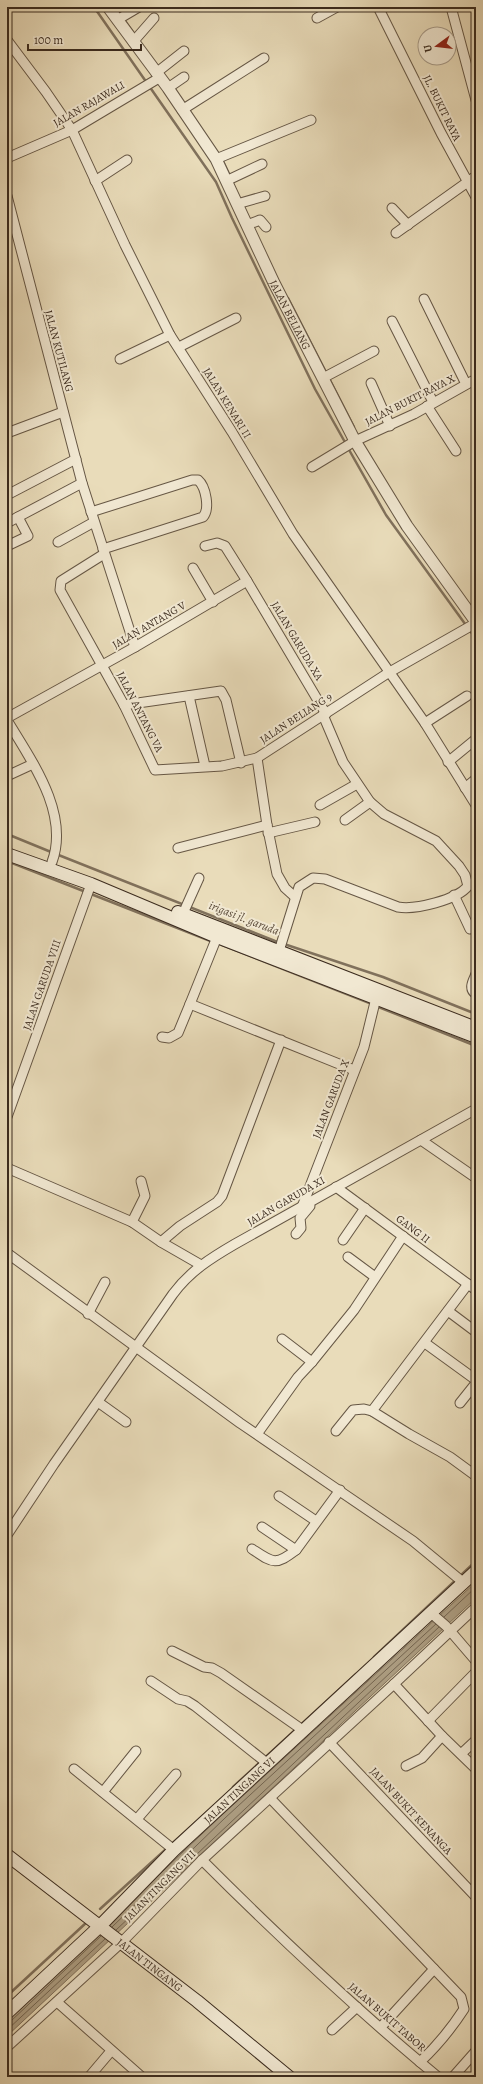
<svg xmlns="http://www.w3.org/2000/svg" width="483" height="2084" font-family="Alegreya,serif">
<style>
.water{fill:#aea085;stroke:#80715c}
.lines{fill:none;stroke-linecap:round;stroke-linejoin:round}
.shore{stroke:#746652;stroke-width:1}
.stream{stroke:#80715c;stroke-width:2.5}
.minor-casing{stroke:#665745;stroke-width:11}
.tertiary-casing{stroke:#665745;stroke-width:13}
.secondary-casing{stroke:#3b2b1e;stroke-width:14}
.minor{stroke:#f1e8d2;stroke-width:9}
.tertiary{stroke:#f1e8d2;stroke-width:11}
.secondary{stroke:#f1e8d2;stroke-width:12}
.labels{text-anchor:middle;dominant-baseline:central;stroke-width:4;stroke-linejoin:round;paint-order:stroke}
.street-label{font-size:11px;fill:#3b2b1e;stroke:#f1e8d2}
.water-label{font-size:12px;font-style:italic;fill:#5e4e3d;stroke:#f1e8d2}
</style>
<rect width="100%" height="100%" fill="#e9dcba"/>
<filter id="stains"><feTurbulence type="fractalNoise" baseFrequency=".005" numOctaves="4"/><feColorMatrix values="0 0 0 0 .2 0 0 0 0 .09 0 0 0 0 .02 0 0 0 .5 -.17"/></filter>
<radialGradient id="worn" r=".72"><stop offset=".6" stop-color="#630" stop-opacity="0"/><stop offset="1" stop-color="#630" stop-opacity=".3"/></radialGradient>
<polygon class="water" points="476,1582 476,1598 7,2036 7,2019 222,1815"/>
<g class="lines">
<g class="shore">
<polyline points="444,1617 476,1587"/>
<polyline points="112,1927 225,1818 436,1624"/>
<polyline points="116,1930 439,1627"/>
<polyline points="7,2022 11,2021 101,1936"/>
<polyline points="7,2030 105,1939"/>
</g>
<g class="stream">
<polyline points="94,7 216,182 232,218 315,389 346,444"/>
<polyline points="115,7 120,14"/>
<polyline points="123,18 133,32"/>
<polyline points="222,159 230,176"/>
<polyline points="288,298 354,427"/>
<polyline points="348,448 386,515 476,639"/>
<polyline points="7,834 51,852"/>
<polyline points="56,854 275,941 383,977 476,1014"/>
<polyline points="7,861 213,942"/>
<polyline points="222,945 372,1004"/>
<polyline points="376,1006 476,1046"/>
<polyline points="374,1657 476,1561"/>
<polyline points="233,1787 356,1674"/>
<polyline points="100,1909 230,1791"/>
<polyline points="7,1996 87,1922"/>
</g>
<defs>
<g id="minor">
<polyline points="378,7 441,133 476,197"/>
<polyline points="451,7 476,100"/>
<polyline points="317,18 337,7"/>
<polyline points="117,20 139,7"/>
<polyline points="7,40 46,92 72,130 125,245 170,335 232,432 293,534 425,723 476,805"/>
<polyline points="133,42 154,18"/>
<polyline points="156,73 184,51"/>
<polyline points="168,88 184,77"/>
<polyline points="182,110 264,58"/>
<polyline points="7,158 72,130 159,78"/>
<polyline points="216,159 311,120"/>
<polyline points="95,181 127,160"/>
<polyline points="226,181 262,164"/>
<polyline points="7,196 82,483 135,647"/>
<polyline points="237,204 265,196"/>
<polyline points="392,208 408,225"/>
<polyline points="247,225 260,220 266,227"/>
<polyline points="396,233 476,176"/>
<polyline points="424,299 466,384"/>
<polyline points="392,321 433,402"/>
<polyline points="179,347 236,318"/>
<polyline points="120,359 170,335"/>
<polyline points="323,378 374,351"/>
<polyline points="371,383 390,426"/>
<polyline points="427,406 456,451"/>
<polyline points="7,433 63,412"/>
<polyline points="312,467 355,441 414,414 476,379"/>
<polyline points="9,494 76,459"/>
<path d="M91 512 192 480H198C206 487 210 509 203 517L103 549"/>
<polyline points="7,523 18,517"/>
<polyline points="58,542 94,522"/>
<polyline points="7,546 28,536 18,517 82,483"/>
<polyline points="104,554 61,581 60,590 124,705 155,770 222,766 257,758"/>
<polyline points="193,568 213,602"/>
<polyline points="247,581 326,714"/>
<polyline points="189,696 205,766"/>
<polyline points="124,705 221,691 226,700 241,763"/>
<polyline points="7,718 135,647 247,581 225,546 217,543 205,546"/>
<path d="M7 720C31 760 70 813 52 862"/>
<polyline points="425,723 467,696"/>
<polyline points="448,762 476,739"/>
<polyline points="7,776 33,764"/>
<polyline points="465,788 476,779"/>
<polyline points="320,805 357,784"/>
<polyline points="345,820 370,802"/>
<polyline points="268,833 315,822"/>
<polyline points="178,848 267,825"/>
<polyline points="454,895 470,929"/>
<polyline points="295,897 285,888 277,874 267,825 257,758 388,673 476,623"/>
<polyline points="181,918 199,878"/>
<polyline points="217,937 190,1004 354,1070"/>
<path d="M279 951 299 887 313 878 325 879 398 907C415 910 457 900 468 886L465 875 459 866 436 841 384 814 370 802 343 762 323 715"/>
<path d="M476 974C473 981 468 989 476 994"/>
<polyline points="162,1037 169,1038 178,1033 190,1004"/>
<polyline points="7,1117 91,884"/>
<polyline points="421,1140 476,1178"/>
<polyline points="7,1168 132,1222 161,1242 201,1265"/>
<polyline points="336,1187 476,1290"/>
<polyline points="302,1207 364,1047 376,998"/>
<polyline points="132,1222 145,1196 141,1181"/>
<polyline points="296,1234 301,1228 300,1218 310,1206"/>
<polyline points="343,1240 365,1208"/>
<polyline points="161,1242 180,1226 217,1202 222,1196 281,1040"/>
<polyline points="7,1253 240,1423 413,1541 464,1583"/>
<polyline points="348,1257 375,1277"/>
<polyline points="448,1311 476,1332"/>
<polyline points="88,1314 105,1282"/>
<polyline points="282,1339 312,1362"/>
<polyline points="425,1343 476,1380"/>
<polyline points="98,1402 126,1422"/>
<polyline points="460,1403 476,1383"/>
<polyline points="372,1411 468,1284"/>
<polyline points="336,1431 353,1410 364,1409 372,1411 409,1434 450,1457 476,1476"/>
<polyline points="257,1434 298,1377 312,1362 354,1310 403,1236"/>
<polyline points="279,1496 316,1521"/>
<polyline points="262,1527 296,1550"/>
<path d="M7 1535 54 1464 173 1294C190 1271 211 1258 235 1244L476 1109"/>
<path d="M252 1549C273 1563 275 1566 296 1550L340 1490"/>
<polyline points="431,1613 446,1626 476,1661"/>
<polyline points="172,1651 204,1667 212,1668 221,1673 304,1731"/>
<polyline points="151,1681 178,1699 187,1701 195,1706 268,1764"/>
<polyline points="394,1684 476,1607"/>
<polyline points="428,1721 476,1672"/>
<polyline points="329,1742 476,1897"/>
<polyline points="461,1754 476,1740"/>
<polyline points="406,1766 422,1758 442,1736"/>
<polyline points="74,1769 174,1850"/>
<polyline points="103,1792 136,1751"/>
<polyline points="137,1819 176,1774"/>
<path d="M202 1860C272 1930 344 1998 420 2062 437 2046 451 2029 464 2009L461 1997 270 1798"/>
<polyline points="57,2002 142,2077"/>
<polyline points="381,2027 434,1969"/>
<polyline points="332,2030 357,2007"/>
<polyline points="7,2047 121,1943 202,1860 394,1684 442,1736 476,1769"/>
<polyline points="420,2062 438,2077"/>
<polyline points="89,2077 111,2051"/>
<polyline points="453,2077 476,2051"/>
</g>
<g id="tertiary">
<path id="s1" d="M108 7 168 88 216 159 274 283 355 441 407 526 476 622"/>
</g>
<g id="secondary">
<polyline points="7,854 91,884 217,937 476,1037"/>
<polyline points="178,912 476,1028"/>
<path id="s2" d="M7 1855 197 2001 289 2077"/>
<path id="s3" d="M7 2013 100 1926 174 1850 476 1571"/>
</g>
</defs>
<use href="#minor" class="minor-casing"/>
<use href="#tertiary" class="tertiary-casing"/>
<use href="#secondary" class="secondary-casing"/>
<use href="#minor" class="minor"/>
<use href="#tertiary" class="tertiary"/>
<use href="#secondary" class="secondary"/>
</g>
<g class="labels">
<g class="street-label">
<text transform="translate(89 104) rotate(-30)">JALAN RAJAWALI</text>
<text transform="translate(442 108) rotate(64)">JL. BUKIT RAYA</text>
<text stroke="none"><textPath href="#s1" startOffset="359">JALAN BELIANG</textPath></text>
<text transform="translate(59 351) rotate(75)">JALAN KUTILANG</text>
<text transform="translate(410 400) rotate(-27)">JALAN BUKIT RAYA X</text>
<text transform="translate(227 403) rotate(58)">JALAN KENARI II</text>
<text transform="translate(149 625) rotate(-30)">JALAN ANTANG V</text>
<text transform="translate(297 641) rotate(59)">JALAN GARUDA XA</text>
<text transform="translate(140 712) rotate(63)">JALAN ANTANG VA</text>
<text transform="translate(296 718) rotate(-33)">JALAN BELIANG 9</text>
<text transform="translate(42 985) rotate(-71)">JALAN GARUDA VIII</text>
<text transform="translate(331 1099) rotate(-69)">JALAN GARUDA X</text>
<text transform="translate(286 1201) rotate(-30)">JALAN GARUDA XI</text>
<text transform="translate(413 1229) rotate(37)">GANG II</text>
<text stroke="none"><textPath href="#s3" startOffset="322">JALAN TINGANG VI</textPath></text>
<text transform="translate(411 1811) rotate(47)">JALAN BUKIT KENANGA</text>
<text transform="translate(160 1886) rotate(-45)">JALAN TINGANG VII</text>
<text stroke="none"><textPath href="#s2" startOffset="180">JALAN TINGANG</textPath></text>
<text transform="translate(387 2017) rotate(41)">JALAN BUKIT TABOR</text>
</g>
<g class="water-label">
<text transform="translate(244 918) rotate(21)">irigasi jl. garuda</text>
</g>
</g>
<rect width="483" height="2084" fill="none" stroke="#e9dcba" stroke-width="24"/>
<rect x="8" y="8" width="467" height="2068" fill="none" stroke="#3b2b1e" stroke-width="2"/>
<rect x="12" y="12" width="459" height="2060" fill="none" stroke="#3b2b1e"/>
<g transform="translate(437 46) rotate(255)"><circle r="19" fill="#f1e8d2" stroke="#a89c8a"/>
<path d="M0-3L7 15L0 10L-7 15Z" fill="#8f2418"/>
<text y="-6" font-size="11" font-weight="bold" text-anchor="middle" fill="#3b2b1e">U</text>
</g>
<path d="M28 44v6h113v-6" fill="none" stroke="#3b2b1e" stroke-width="2"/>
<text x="34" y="44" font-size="12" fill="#3b2b1e" stroke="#f1e8d2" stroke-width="3" paint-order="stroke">100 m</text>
<rect width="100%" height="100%" filter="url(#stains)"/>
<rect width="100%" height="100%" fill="url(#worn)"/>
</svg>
